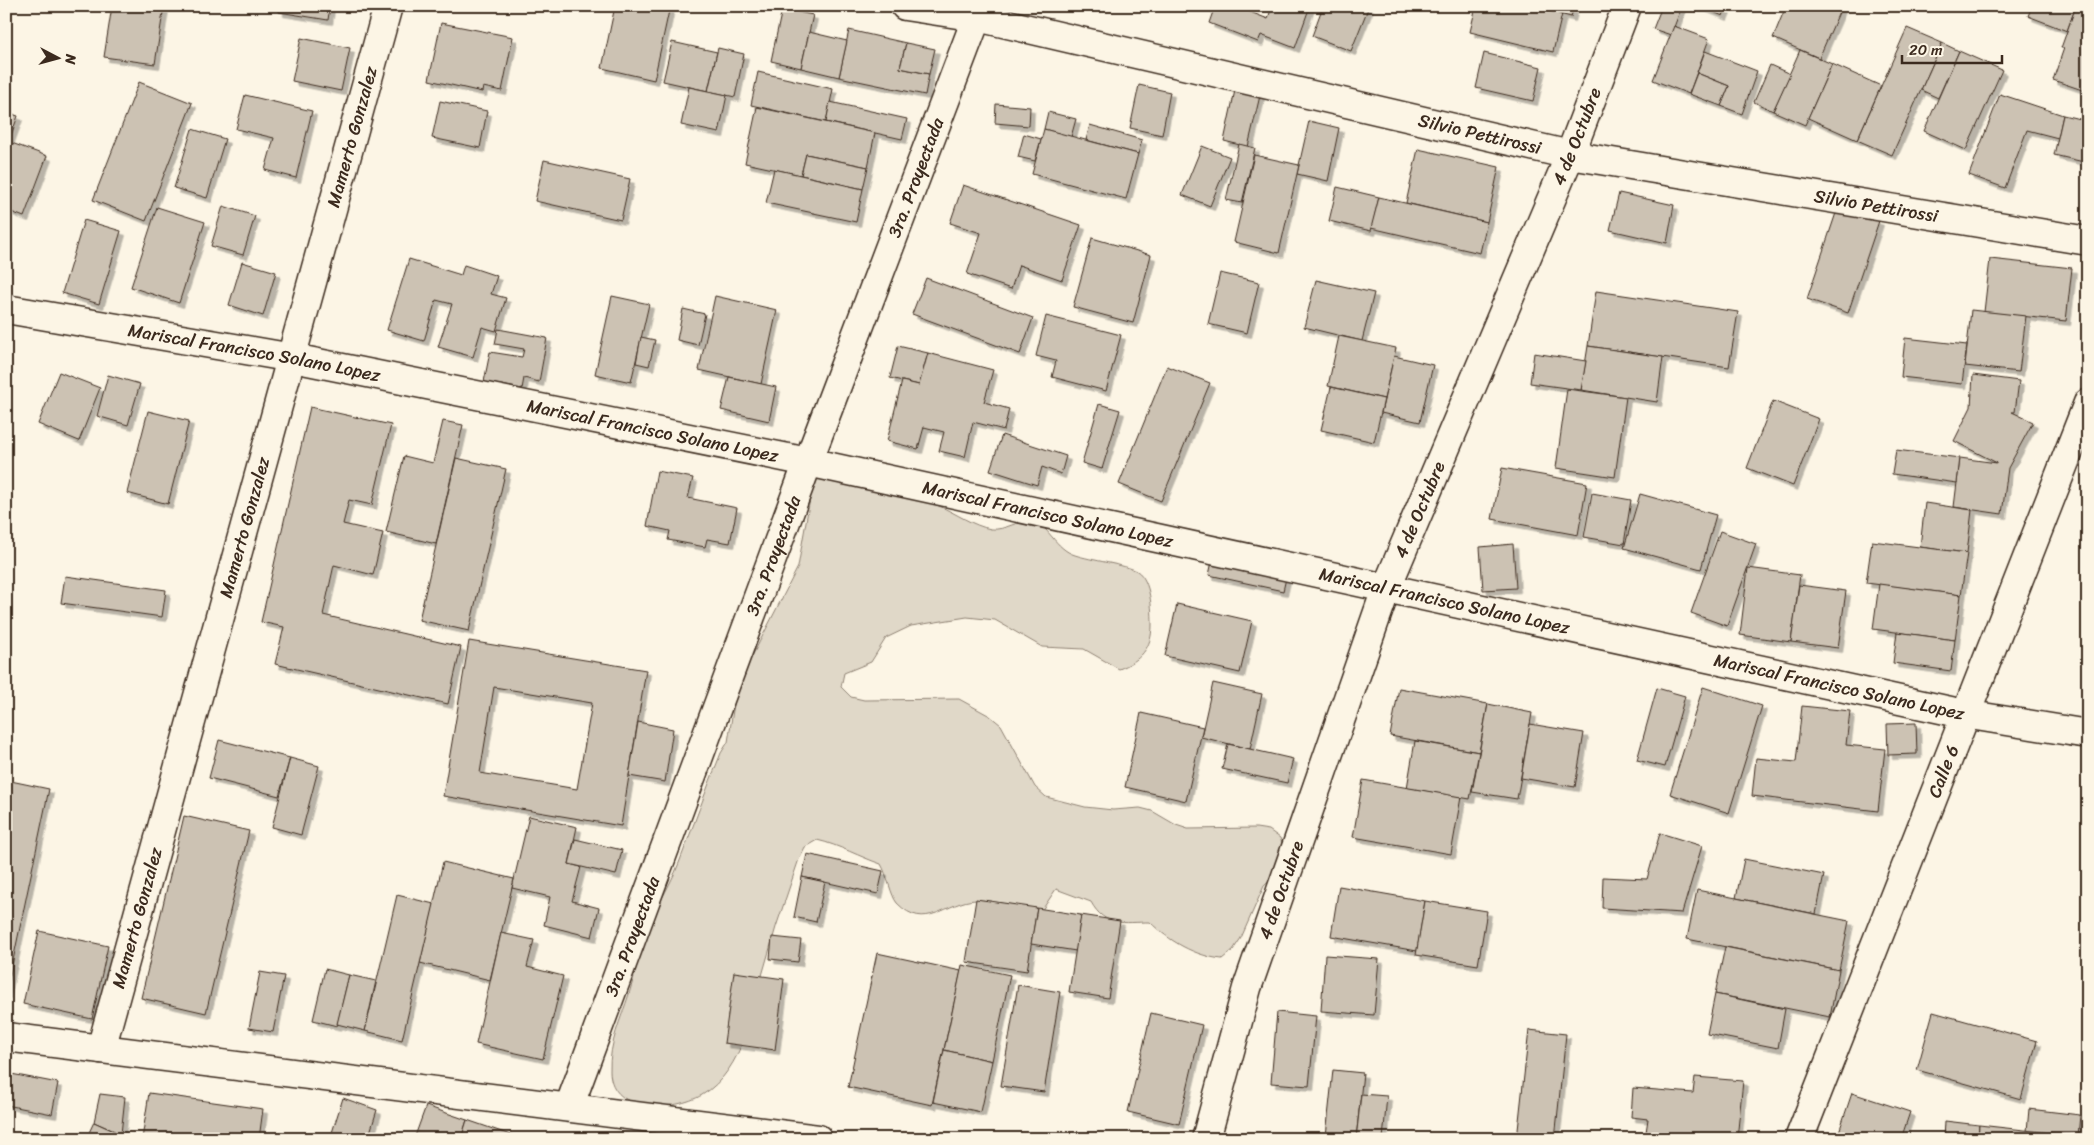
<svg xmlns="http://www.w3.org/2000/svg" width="2094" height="1145" font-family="Sriracha,sans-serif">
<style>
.green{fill:#e0d8c8;stroke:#8e8173}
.building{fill:#ccc2b3;stroke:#3b2a1e;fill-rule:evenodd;filter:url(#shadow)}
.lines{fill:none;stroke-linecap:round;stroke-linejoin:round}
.street-casing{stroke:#3b2a1e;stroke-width:31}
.primary-casing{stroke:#3b2a1e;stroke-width:31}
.street{stroke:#fcf5e5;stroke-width:28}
.primary{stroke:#fcf5e5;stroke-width:28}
.labels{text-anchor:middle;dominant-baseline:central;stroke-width:4;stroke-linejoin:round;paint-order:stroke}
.street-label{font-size:18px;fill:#3b2a1e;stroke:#fcf5e5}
</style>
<defs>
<filter id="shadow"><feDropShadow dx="4.5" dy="4.5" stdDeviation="0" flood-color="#0004"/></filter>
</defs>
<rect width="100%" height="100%" fill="#fcf5e5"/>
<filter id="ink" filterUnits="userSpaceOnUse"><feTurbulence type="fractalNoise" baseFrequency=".02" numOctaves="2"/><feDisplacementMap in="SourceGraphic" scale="10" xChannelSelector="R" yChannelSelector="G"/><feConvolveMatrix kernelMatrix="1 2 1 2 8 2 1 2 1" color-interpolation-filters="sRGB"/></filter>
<g filter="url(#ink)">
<path class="green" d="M814 476C856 484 898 491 939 506 956 513 973 526 991 529 1005 531 1019 519 1032 521 1048 524 1055 549 1075 555 1090 560 1126 565 1137 571 1151 580 1152 610 1152 625 1152 648 1140 661 1119 669L1084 649 1042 647 995 620 967 617 911 626 886 638 871 662 844 673 841 687 851 697 864 700 959 699 990 716 1001 725 1035 787 1046 797 1085 807 1113 810 1140 808 1152 811 1176 825 1188 829 1256 828 1269 830 1280 838 1285 851 1274 877 1264 886 1241 938 1233 950 1222 959C1195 956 1169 941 1150 922 1124 922 1105 928 1091 902L1056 889 1040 913C1019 908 997 900 976 900 946 901 926 933 897 903 891 896 887 874 881 864 860 857 839 845 817 840L805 847 799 859 776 927 744 1038C737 1059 723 1083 702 1095 675 1111 611 1115 610 1071 609 1043 621 1019 629 994 635 976 638 957 644 939 652 912 669 889 679 863 693 827 706 790 721 753L728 742 735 698 744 672 798 567Z"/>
<g class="building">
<polygon points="112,6 164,6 155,64 104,57"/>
<polygon points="279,6 330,6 328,20 279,12"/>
<polygon points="615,6 670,6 654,80 602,68"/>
<polygon points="1215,6 1235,6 1268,19 1272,6 1310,6 1295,48 1261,35 1258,42 1209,23"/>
<polygon points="1323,6 1369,6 1351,51 1312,36"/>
<polygon points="1476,6 1528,6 1562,14 1553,52 1470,32"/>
<polygon points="1528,6 1574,6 1571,17"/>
<polygon points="1662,6 1682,6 1671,35 1653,29"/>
<polygon points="1698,6 1727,6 1723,16"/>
<polygon points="1786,6 1841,8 1819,58 1773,38"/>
<polygon points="2032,6 2076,6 2067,31 2028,16"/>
<polygon points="2076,6 2088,6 2088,92 2053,80 2064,48 2061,48"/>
<polygon points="782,9 813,15 801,68 771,61"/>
<polygon points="441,23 513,37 502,91 483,87 482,92 429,80"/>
<polygon points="1674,26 1709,39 1689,94 1653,80"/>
<polygon points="1907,28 1942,43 1892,155 1857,140"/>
<polygon points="849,30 906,43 900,68 929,74 925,95 839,77"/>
<polygon points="809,32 847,41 839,77 801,68"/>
<polygon points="301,38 350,48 341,91 292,81"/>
<polygon points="672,42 717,52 708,91 663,81"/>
<polygon points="906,43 935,49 929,74 900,68"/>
<polygon points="1942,43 1959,51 1938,98 1921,90"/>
<polygon points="718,48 744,54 735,97 708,91"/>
<polygon points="1800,50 1832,64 1805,125 1773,111"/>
<polygon points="1705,51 1757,71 1742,114 1721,106 1729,86 1697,73"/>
<polygon points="1959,51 2002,70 1966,150 1924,131"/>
<polygon points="1484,53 1541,67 1533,101 1476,88"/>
<polygon points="1832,64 1881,86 1857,140 1808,118"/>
<polygon points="1770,65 1790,74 1773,111 1754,102"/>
<polygon points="758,72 833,89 826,122 751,105"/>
<polygon points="1697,73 1729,86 1721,106 1689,94"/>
<polygon points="1237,81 1262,87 1248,147 1224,141"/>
<polygon points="139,82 192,103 146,221 93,200"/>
<polygon points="1139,85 1170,92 1162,135 1130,128"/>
<polygon points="689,87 727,95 719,133 681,125"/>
<polygon points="2000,94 2063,115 2058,138 2027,130 2005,188 1969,175"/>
<polygon points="245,95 312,111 296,178 265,170 274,138 236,129"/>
<polygon points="440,101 487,111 480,148 432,138"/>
<polygon points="830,102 907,119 902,139 826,122"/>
<polygon points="996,104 1030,107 1029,126 995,123"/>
<polygon points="757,107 875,133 868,167 806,154 801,175 745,163"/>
<polygon points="6,112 18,116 6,149"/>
<polygon points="1048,112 1076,119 1071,137 1044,129"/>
<polygon points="2063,115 2088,121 2088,163 2054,155"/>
<polygon points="1309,121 1339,128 1328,181 1297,174"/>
<polygon points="1090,125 1142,140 1138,154 1086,140"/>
<polygon points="192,129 225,139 207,198 174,188"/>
<polygon points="1044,129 1138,154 1126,199 1032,174"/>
<polygon points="1024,134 1041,139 1035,161 1018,157"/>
<polygon points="9,142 47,156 24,217 6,210 6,149"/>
<polygon points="1239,144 1255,148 1242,203 1226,200"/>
<polygon points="1202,146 1230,157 1210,206 1182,195"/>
<polygon points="1418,149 1499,167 1487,222 1406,203"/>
<polygon points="806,154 868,167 863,189 801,175"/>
<polygon points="1254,155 1299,165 1279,253 1234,242"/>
<polygon points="544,160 630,179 621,220 535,201"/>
<polygon points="774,169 863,189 856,222 766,203"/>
<polygon points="963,185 1081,225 1062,280 1019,265 1011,289 967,274 981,233 950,223"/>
<polygon points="1337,187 1379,197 1371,231 1329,221"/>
<polygon points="1619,193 1674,205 1667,243 1610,230"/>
<polygon points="1379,197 1487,222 1480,253 1371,228"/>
<polygon points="223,206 255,216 243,255 211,246"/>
<polygon points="157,207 205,222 179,303 131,287"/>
<polygon points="1838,207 1879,221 1848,313 1807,299"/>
<polygon points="84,220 121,231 99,304 62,293"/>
<polygon points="1092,238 1151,255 1133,323 1073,307"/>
<polygon points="409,259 461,275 464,265 497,276 491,294 506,298 496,331 482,327 473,357 438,347 452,304 436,300 424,341 387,330"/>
<polygon points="1990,259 2072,268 2066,321 1984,312"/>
<polygon points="242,262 276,272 263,316 229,305"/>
<polygon points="1220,273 1259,282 1247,333 1208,324"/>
<polygon points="926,278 1033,318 1020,354 912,314"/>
<polygon points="1316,280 1374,293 1362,341 1304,327"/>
<polygon points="1596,291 1738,312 1729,367 1588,346"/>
<polygon points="612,296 649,304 631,382 595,374"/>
<polygon points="715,296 777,310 761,384 699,370"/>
<polygon points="683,309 705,314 698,345 677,340"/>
<polygon points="1971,310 2026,316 2019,372 1965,366"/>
<polygon points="1046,316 1121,335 1106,391 1052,377 1056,361 1036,356"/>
<polygon points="498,329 547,338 539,382 524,378 522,389 484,382 490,352 522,357 524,349 495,344"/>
<polygon points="1339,336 1396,348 1384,399 1328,386"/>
<polygon points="641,337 655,340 649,366 636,363"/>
<polygon points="1905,338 1967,345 1962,384 1901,377"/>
<polygon points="898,346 928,353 919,385 890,378"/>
<polygon points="1588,346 1663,357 1657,402 1581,390"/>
<polygon points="928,353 993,370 984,402 1009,409 1004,430 973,422 965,457 939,451 944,432 924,427 918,449 887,441 902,381 919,385"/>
<polygon points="1534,353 1586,361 1581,390 1530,383"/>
<polygon points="1394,356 1433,365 1420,422 1381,413"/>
<polygon points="1167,366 1210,383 1161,501 1119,484"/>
<polygon points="59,372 100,388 79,441 38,424"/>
<polygon points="108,375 140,384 128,425 97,416"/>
<polygon points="1973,375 2019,381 2015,412 2012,412 2033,422 2008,468 2002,514 1954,507 1960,458 1997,463 1954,441 1971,407"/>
<polygon points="729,377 776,387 769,421 721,410"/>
<polygon points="1331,387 1384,399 1374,442 1321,430"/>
<polygon points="1567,389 1626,397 1615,477 1556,468"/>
<polygon points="1773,401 1819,419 1793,486 1747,468"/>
<polygon points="1099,404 1120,410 1102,469 1082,463"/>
<polygon points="310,407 391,425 372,505 349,500 343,524 383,533 373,575 334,565 323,615 461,647 448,704 275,664 284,627 261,622"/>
<polygon points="148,411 189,421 168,504 127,493"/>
<polygon points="443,421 463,425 436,544 386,532 404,456 433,463"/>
<polygon points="1002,435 1066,456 1061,474 1042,467 1037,485 990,470"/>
<polygon points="1896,450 1960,458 1957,483 1892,474"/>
<polygon points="456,458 506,469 469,631 419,620"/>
<polygon points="1502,468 1587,483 1578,535 1492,519"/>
<polygon points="657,471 693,478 688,498 737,508 730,543 707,539 705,547 668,540 670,531 647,526"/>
<polygon points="1592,493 1631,500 1624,544 1584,537"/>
<polygon points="1640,494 1716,515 1701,569 1624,548"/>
<polygon points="1925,503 1972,510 1967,553 1920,547"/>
<polygon points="1720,531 1756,544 1727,626 1691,613"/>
<polygon points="1872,541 1967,553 1961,595 1866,583"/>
<polygon points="1513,544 1516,588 1483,590 1480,547"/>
<polygon points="1213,557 1287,574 1283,591 1209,575"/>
<polygon points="1748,568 1800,575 1791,642 1740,635"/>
<polygon points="65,576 166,590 162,617 61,603"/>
<polygon points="1879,584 1961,595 1955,640 1873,629"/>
<polygon points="1799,585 1846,591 1838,648 1791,642"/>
<polygon points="1177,604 1252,621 1240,673 1165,656"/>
<polygon points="1897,632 1955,640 1951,671 1893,663"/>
<path d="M469 641 646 670 621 826 443 796ZM494 687 592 703 577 789 480 773Z"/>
<polygon points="1213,683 1262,694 1250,749 1201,737"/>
<polygon points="1703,687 1762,706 1729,813 1670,794"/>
<polygon points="1399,688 1488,704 1479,752 1390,736"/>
<polygon points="1657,688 1685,696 1665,767 1637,760"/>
<polygon points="1488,704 1532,713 1517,799 1472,792"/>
<polygon points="1802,706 1850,711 1846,745 1885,749 1878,811 1752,796 1756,758 1796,762"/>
<polygon points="1141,713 1203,727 1186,801 1125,787"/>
<polygon points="638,722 673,729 665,782 629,776"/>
<polygon points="1916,723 1917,754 1888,755 1887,724"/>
<polygon points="1530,724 1584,733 1575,787 1521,778"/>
<polygon points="219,740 290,758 279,796 209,778"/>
<polygon points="1415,741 1479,752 1470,799 1407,788"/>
<polygon points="1228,744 1293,759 1287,783 1222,769"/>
<polygon points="290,758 319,766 301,835 272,827"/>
<polygon points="6,780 49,789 6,994"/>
<polygon points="1363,780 1461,797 1451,854 1353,837"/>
<polygon points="184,816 249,831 206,1013 141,998"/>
<polygon points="529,816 577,827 569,864 581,867 572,901 599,908 592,937 544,925 550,897 512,888"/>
<polygon points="1660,833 1702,846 1682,913 1602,908 1603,877 1647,879"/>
<polygon points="575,839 622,850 616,875 569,864"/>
<polygon points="807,854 883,871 878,894 802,877"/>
<polygon points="1744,859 1824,875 1816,914 1736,898"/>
<polygon points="443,862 514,879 490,980 420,963"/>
<polygon points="802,877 825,882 816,922 794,917"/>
<polygon points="1339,886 1425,901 1417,951 1331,936"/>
<polygon points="1697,890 1849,921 1839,970 1687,939"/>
<polygon points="397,895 434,904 402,1040 365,1031"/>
<polygon points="976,899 1037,908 1027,971 966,962"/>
<polygon points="1425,901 1487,911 1478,965 1416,955"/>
<polygon points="1037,908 1081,915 1076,951 1031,944"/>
<polygon points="1081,915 1120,921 1108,998 1069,992"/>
<polygon points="39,931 108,946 92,1019 23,1004"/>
<polygon points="501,933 534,940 527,967 563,976 543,1059 476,1044"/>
<polygon points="772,937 801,940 798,962 770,959"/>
<polygon points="1725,947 1839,970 1830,1017 1715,994"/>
<polygon points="877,953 961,971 932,1105 848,1087"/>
<polygon points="1325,955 1379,959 1374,1015 1321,1011"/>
<polygon points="962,965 1010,975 992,1061 944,1050"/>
<polygon points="325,969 349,975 337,1026 313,1020"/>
<polygon points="260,972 284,976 273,1032 249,1028"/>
<polygon points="734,972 784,979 775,1050 724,1043"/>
<polygon points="349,975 376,981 365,1031 337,1024"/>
<polygon points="1018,985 1060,992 1044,1092 1001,1086"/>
<polygon points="1715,994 1785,1009 1778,1048 1707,1034"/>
<polygon points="1277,1012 1316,1016 1309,1086 1271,1083"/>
<polygon points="1933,1012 2037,1041 2021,1099 1917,1070"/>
<polygon points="1151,1013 1202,1025 1179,1124 1128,1112"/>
<polygon points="1529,1030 1566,1034 1555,1139 1517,1139"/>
<polygon points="944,1050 992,1061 981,1112 933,1102"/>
<polygon points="1333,1070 1363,1073 1356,1139 1326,1136"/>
<polygon points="6,1073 58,1083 52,1114 6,1105"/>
<polygon points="1695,1077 1743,1081 1737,1139 1645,1139 1648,1119 1631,1117 1633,1088 1693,1093"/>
<polygon points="149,1093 263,1109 259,1139 142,1139"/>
<polygon points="1852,1093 1910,1112 1901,1139 1849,1139 1838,1135"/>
<polygon points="100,1094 125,1097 121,1134 94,1122"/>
<polygon points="1361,1094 1387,1096 1383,1139 1356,1139"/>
<polygon points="343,1098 377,1110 368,1139 330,1139"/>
<polygon points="426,1106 467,1120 461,1139 414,1139"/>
<polygon points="2029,1109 2080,1115 2078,1136 2027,1131"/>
<polygon points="467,1120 522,1139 461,1139"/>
<polygon points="1945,1121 1979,1125 1978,1139 1944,1139"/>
<polygon points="94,1122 125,1136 124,1139 86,1139"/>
<polygon points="1979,1125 2078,1136 2077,1139 1978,1139"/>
<polygon points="43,1134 69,1136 68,1139 43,1139"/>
</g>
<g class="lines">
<defs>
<g id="street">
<path id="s1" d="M905 6 977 17 1570 155 2088 241"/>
<path id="s2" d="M6 309 293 358 808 462 1964 714 2088 734"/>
<path id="s3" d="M101 1049 388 6"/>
<path id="s4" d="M569 1107 808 462 981 6"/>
<path id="s5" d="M1206 1139 1247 988 1386 589 1570 155 1627 6"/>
<path id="s6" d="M1799 1139 2088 403"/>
</g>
<polyline id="primary" points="6,1037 818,1139"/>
</defs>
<use href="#street" class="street-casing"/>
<use href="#primary" class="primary-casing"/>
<use href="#street" class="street"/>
<use href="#primary" class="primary"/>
</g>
</g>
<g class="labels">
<g class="street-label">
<text stroke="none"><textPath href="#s1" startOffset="589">Silvio Pettirossi</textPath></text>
<text stroke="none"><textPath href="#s3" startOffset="946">Mamerto Gonzalez</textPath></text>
<text stroke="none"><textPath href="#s5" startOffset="1070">4 de Octubre</textPath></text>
<text stroke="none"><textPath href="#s4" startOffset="992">3ra. Proyectada</textPath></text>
<text stroke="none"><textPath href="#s1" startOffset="992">Silvio Pettirossi</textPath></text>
<text stroke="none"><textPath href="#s2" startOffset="252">Mariscal Francisco Solano Lopez</textPath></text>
<text stroke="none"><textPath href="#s2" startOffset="658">Mariscal Francisco Solano Lopez</textPath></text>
<text stroke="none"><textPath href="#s5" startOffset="665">4 de Octubre</textPath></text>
<text stroke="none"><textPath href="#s2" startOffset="1062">Mariscal Francisco Solano Lopez</textPath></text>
<text stroke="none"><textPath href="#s3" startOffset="541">Mamerto Gonzalez</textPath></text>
<text stroke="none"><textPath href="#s4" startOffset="588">3ra. Proyectada</textPath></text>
<text stroke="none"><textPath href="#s2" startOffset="1468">Mariscal Francisco Solano Lopez</textPath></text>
<text stroke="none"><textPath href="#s2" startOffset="1872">Mariscal Francisco Solano Lopez</textPath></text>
<text stroke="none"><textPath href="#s6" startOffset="395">Calle 6</textPath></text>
<text stroke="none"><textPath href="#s5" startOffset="260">4 de Octubre</textPath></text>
<text stroke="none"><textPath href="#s3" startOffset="136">Mamerto Gonzalez</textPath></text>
<text stroke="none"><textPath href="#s4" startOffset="182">3ra. Proyectada</textPath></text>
</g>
</g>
<rect width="2094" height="1145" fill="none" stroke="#fcf5e5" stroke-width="25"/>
<rect x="12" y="12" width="2069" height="1120" fill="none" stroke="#3b2a1e" stroke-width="2" filter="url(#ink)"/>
<g transform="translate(58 58) rotate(96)" stroke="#fcf5e5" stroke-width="4" paint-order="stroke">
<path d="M0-4L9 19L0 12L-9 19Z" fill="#3b2a1e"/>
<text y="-8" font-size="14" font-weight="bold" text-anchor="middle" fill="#3b2a1e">N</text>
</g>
<path d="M1902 55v8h100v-8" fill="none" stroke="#3b2a1e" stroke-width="2.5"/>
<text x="1909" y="55" font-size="15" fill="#3b2a1e" stroke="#fcf5e5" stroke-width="4" paint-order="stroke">20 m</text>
</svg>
